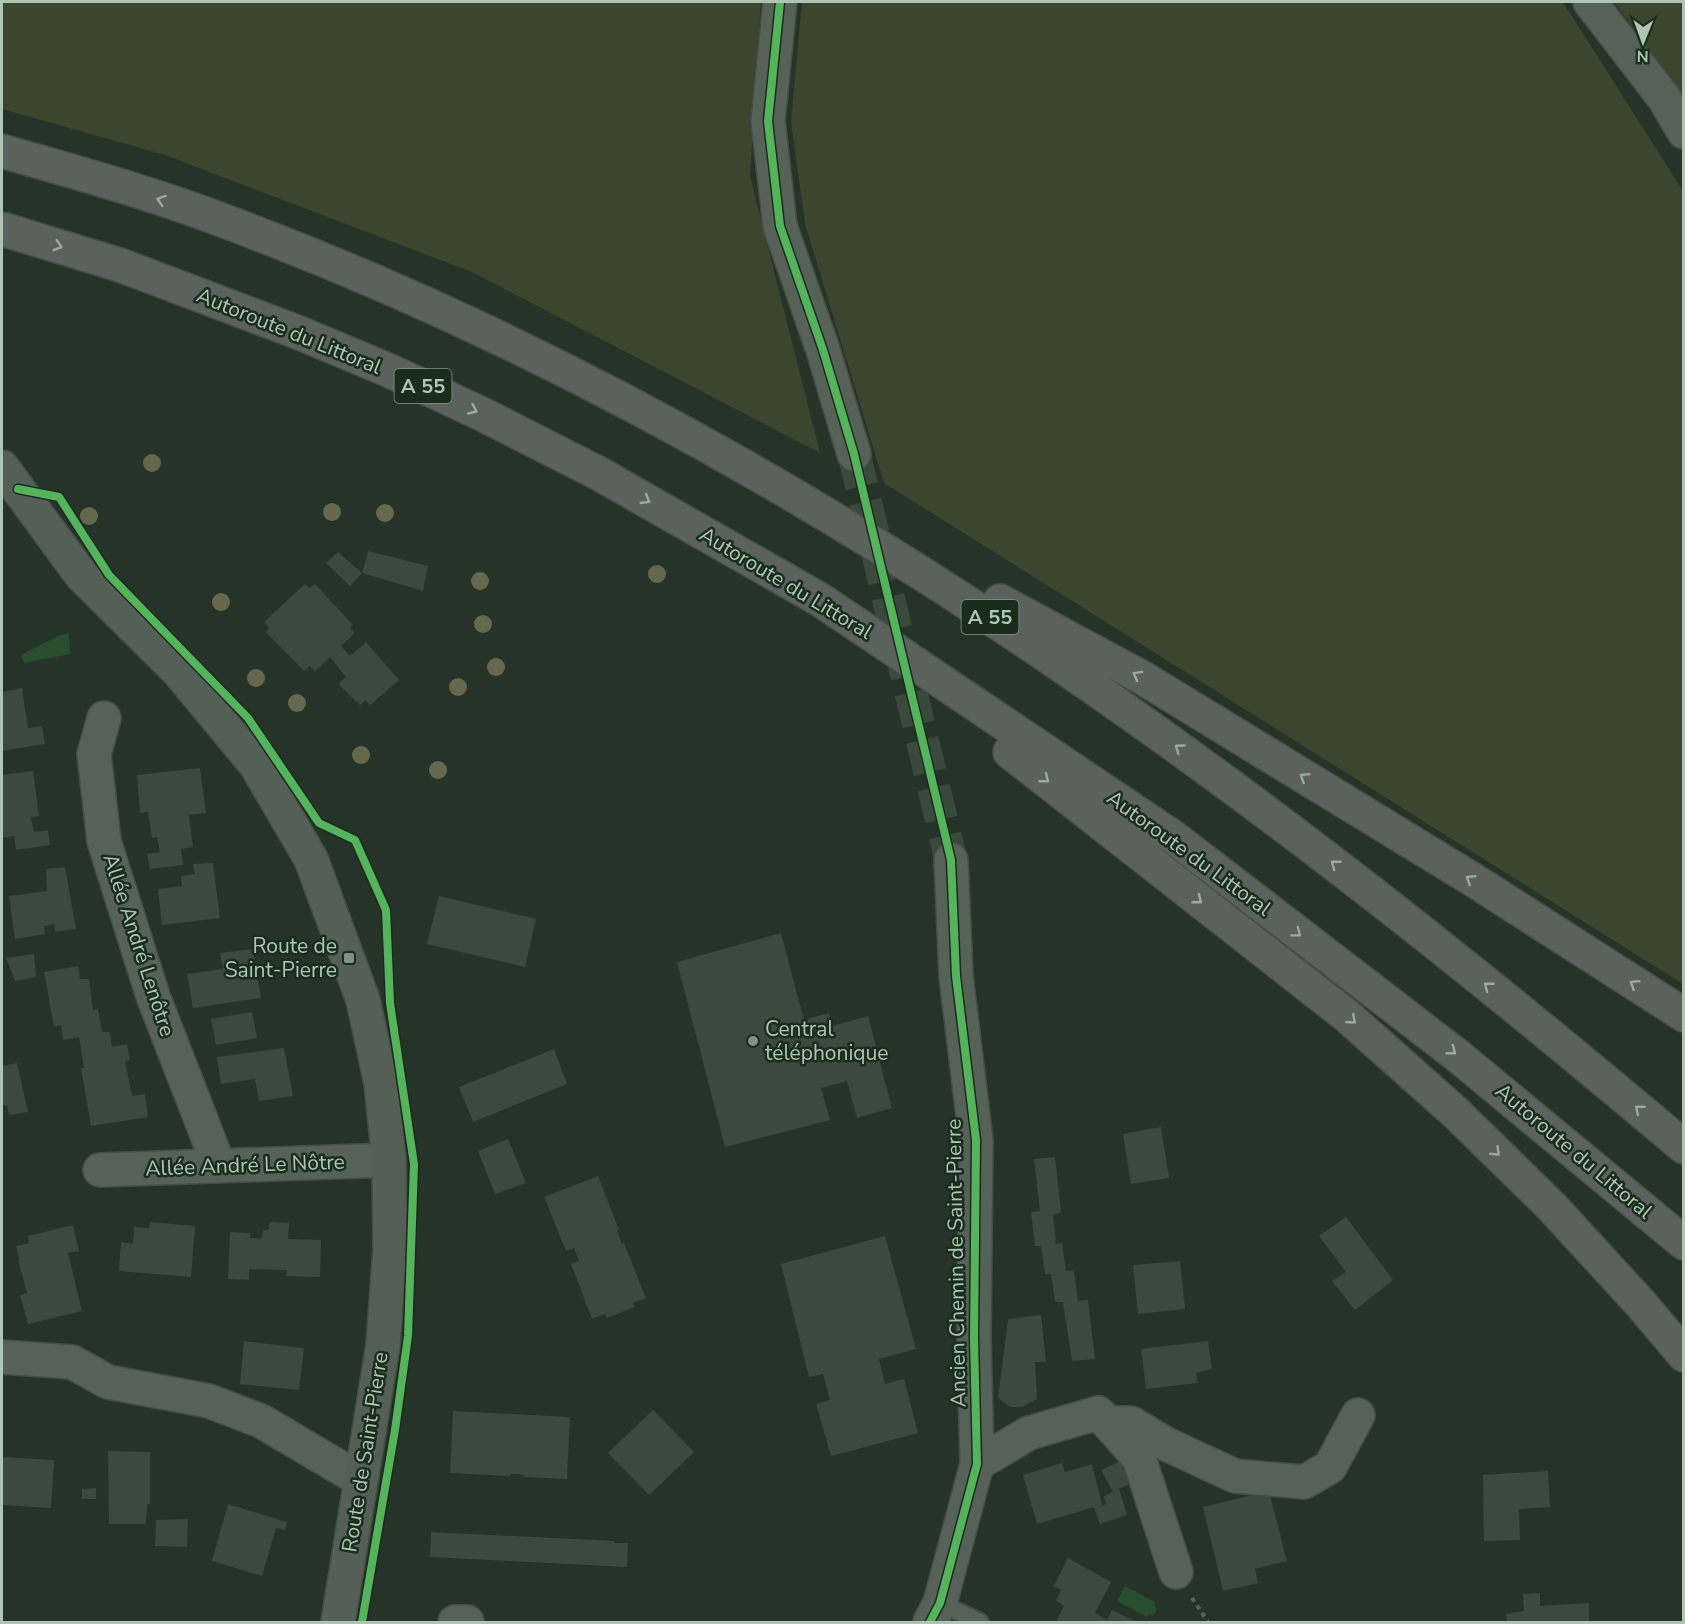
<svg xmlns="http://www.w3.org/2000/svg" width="1685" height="1624" font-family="'Nunito Sans',sans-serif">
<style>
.green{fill:#3a462e}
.water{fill:#294e2f}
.building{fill:#3c493e}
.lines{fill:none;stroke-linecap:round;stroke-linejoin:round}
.street-tunnel{stroke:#3b493d;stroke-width:33;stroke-dasharray:33 16;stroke-linecap:butt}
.lane-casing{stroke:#444e46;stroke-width:20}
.street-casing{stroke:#444e46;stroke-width:36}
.secondary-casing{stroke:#444e46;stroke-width:36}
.highway-casing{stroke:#434f44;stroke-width:36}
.path{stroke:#59635a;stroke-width:4;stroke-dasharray:4.5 4.5;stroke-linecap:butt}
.lane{stroke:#566158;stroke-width:16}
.street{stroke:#566158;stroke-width:33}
.secondary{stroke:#546056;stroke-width:33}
.highway{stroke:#5b615d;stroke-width:33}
.cycleway-casing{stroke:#1a2d1d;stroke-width:11}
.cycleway{stroke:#56b35d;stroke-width:8}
.tree{fill:#66684e}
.oneway{stroke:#9aac9e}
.poi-dot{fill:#7f9283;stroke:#1a2d1d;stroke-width:2}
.labels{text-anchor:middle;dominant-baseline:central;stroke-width:5;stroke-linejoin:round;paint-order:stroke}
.shield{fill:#1a2d1d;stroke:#829787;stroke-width:1.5}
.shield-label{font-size:20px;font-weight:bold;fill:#afc5b4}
.street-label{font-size:21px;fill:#afc5b4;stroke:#1a2d1d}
.poi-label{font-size:21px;fill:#afc5b4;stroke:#1a2d1d;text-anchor:end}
</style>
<rect width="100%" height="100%" fill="#263328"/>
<g class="green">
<polygon points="2,2 761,2 750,176 820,453 472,272 165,155 2,109"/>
<polygon points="802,2 1563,2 1683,191 1683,984 884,483 805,224 791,121"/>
<polygon points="1614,2 1683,2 1683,110 1632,26"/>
</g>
<g class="water">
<polygon points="69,633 70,654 24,663 21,655 58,636"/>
<polygon points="1125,1586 1155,1602 1154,1605 1157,1609 1153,1616 1149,1614 1147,1617 1117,1601"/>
</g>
<g class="building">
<polygon points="368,551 428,566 423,591 362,573 350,586 326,563 338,552 362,573"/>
<polygon points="305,584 310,588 315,584 353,625 350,628 355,633 341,646 350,656 366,642 399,680 370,705 366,700 360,705 338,684 346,677 330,657 315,671 310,666 304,671 266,632 269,628 264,622"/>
<polygon points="22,688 28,728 42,726 45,744 2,751 2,692"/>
<polygon points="200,768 206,813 189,815 193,847 181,849 183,865 150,869 147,854 160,852 157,837 152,838 148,812 140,813 137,775"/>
<polygon points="33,771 39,816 31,817 34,832 48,830 50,845 16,850 14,836 2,838 2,775"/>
<polygon points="213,863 220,918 162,925 158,889 182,886 181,876 195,874 193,864"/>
<polygon points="65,867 76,929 55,932 54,924 44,926 45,934 15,939 9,896 47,891 46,869"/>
<polygon points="439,896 536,919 525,967 427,944"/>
<polygon points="781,933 804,1020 829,1013 832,1026 868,1016 892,1108 857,1118 847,1081 821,1088 830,1120 725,1147 677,962"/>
<polygon points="253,949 261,998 193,1008 187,974 223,969 220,953"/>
<polygon points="34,954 36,977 15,981 6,958"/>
<polygon points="78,966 80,979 89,979 93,1010 98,1009 102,1032 110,1032 112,1047 127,1044 130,1060 125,1061 132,1096 145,1094 148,1117 91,1126 81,1068 84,1068 79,1037 63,1040 61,1025 54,1027 44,972"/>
<polygon points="252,1012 257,1038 216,1045 211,1019"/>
<polygon points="284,1048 293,1096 259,1101 255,1079 221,1084 217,1057"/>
<polygon points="554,1049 567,1084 473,1122 459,1087"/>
<polygon points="17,1063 28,1112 9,1115 7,1105 2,1106 2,1066"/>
<polygon points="1161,1127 1169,1178 1131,1184 1123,1134"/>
<polygon points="508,1139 526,1183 495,1194 478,1151"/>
<polygon points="1055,1157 1061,1212 1053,1215 1056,1244 1062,1243 1066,1271 1074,1271 1078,1301 1088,1300 1095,1359 1072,1361 1063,1302 1055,1302 1051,1274 1045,1274 1041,1246 1035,1246 1031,1212 1040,1211 1034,1159"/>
<polygon points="598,1176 619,1230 617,1231 622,1244 624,1243 646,1298 633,1303 635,1307 607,1318 605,1314 592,1319 571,1264 579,1261 574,1248 566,1251 544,1197"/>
<polygon points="1346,1217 1393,1280 1355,1310 1332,1281 1346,1272 1319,1236"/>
<polygon points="150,1222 195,1226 191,1277 119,1271 121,1242 133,1244 134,1227 149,1228"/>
<polygon points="269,1222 289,1223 288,1239 321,1240 320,1277 286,1276 287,1270 249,1269 249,1280 228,1279 230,1232 250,1233 250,1238 261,1239 263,1231 269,1229"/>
<polygon points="73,1225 79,1251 68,1253 82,1311 28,1324 20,1295 27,1293 18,1260 19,1259 16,1246 29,1243 28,1236"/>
<polygon points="885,1236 916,1349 879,1359 885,1384 904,1379 918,1433 831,1456 816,1404 830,1400 823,1374 809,1377 781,1264"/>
<polygon points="1180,1261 1185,1309 1138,1314 1133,1265"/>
<polygon points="1041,1315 1046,1362 1035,1362 1037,1399 1022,1407 1010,1407 998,1398 1008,1319"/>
<polygon points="244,1341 304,1348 299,1390 240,1384"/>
<polygon points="1208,1341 1212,1369 1196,1373 1198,1383 1146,1389 1141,1349"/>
<polygon points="653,1410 694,1452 649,1495 608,1453"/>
<polygon points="453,1411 570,1417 567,1479 524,1477 524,1475 517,1474 510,1474 510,1476 450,1473"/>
<polygon points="108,1451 150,1452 150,1504 147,1504 146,1524 109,1524"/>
<polygon points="2,1457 54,1460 51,1508 2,1505"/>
<polygon points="1122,1460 1135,1481 1119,1489 1127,1515 1100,1524 1094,1507 1037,1524 1023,1475 1062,1463 1065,1472 1092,1464 1102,1505 1106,1504 1104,1496 1113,1492 1101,1470"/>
<polygon points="1548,1471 1550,1507 1519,1509 1520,1540 1484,1541 1483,1475"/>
<polygon points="96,1488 96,1499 82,1499 82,1489"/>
<polygon points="1269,1491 1287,1561 1255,1569 1258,1583 1223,1591 1203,1507"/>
<polygon points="228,1504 287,1522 285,1530 276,1528 262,1576 212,1561"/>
<polygon points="188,1519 187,1547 155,1546 156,1520"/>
<polygon points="431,1532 614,1541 614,1543 628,1543 627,1567 430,1557"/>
<polygon points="1068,1558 1111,1582 1095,1613 1107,1620 1112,1610 1137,1622 1056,1622 1064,1606 1056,1601 1061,1590 1054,1586"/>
<polygon points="1540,1593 1540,1606 1589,1603 1589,1622 1507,1622 1506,1614 1524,1611 1523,1594"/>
</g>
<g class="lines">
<polyline class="street-tunnel" points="854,454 951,860"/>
<defs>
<polyline id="lane" points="940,1603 980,1622"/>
<g id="street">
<polyline points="780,2 768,121 780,226 823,350 854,454"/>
<polyline points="1590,2 1664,98 1684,132"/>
<polyline points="104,718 94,754 104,841 153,996 219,1166"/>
<polyline points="100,1170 389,1160"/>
<polyline points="2,1357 72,1362 108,1382 209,1401 261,1421 361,1480"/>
<polyline points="1108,1423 1139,1458 1176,1572"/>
<polyline points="977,1464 1029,1433 1098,1413 1108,1423 1131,1423 1164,1443 1235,1476 1304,1482 1330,1467 1358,1415"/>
<polyline points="455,1622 467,1622"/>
<polyline points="930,1622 940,1603 977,1464 974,1339 976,1140 956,976 951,860"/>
</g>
<polyline id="secondary" points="2,467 82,576 179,672 256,765 311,859 363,1000 381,1083 389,1160 390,1249 383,1345 338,1622"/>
<g id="highway">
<path d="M2 151C74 172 148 192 219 219 770 423 1239 771 1684 1147"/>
<polyline points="2,229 120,265 297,332 388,370 484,415 598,473 819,599 1173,837 1458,1056 1684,1243"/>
<polyline points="1000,601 1143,678 1475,881 1684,1015"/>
<polyline points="1010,752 1347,1016 1456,1113 1552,1207 1641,1304 1684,1355"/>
</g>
</defs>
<use href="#lane" class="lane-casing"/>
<use href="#street" class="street-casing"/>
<use href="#secondary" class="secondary-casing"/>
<use href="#highway" class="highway-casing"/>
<polyline class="path" points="1192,1598 1208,1622"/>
<use href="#lane" class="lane"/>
<use href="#street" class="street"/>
<use href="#secondary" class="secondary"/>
<use href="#highway" class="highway"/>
<defs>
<g id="cycleway">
<polyline points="780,2 768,121 780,226 823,350 854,454 951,860 956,976 976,1140 974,1339 977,1464 940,1603 930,1622"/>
<polyline points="18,489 59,497 109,575 248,718 319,823 355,840 386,910 390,1003 414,1164 408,1336 395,1430 362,1622"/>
</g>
</defs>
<use href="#cycleway" class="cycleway-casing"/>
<use href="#cycleway" class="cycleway"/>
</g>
<g class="tree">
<circle cx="152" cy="463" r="9"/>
<circle cx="332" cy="512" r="9"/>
<circle cx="385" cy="513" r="9"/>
<circle cx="89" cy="516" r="9"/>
<circle cx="657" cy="574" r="9"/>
<circle cx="480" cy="581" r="9"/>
<circle cx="221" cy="602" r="9"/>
<circle cx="483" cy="624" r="9"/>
<circle cx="496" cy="667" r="9"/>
<circle cx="256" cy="678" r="9"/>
<circle cx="458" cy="687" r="9"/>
<circle cx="297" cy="703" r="9"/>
<circle cx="361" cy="755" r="9"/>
<circle cx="438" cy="770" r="9"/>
</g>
<defs><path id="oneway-chevron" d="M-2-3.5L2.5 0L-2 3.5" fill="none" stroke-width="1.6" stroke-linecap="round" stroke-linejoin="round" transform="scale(1.5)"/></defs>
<g class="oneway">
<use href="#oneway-chevron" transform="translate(161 200) rotate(-162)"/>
<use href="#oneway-chevron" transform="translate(58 246) rotate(17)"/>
<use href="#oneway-chevron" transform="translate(473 410) rotate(25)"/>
<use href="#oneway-chevron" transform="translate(646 500) rotate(30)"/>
<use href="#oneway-chevron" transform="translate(1137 675) rotate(-151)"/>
<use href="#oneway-chevron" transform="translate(1179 748) rotate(-144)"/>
<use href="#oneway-chevron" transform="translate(1304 777) rotate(-148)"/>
<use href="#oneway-chevron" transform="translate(1045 779) rotate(38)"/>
<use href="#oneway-chevron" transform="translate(1335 864) rotate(-142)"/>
<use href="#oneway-chevron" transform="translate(1470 879) rotate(-148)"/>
<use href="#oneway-chevron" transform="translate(1198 900) rotate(38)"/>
<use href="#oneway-chevron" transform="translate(1297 933) rotate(37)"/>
<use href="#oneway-chevron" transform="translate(1634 984) rotate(-148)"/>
<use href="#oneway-chevron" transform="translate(1488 986) rotate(-142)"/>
<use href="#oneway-chevron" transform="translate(1352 1020) rotate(41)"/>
<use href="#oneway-chevron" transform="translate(1452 1051) rotate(38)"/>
<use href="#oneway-chevron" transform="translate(1639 1109) rotate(-140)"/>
<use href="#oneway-chevron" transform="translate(1496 1152) rotate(44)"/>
</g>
<g class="poi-dot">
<rect x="343" y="952" width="12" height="12" rx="3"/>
<circle cx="753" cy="1041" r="6"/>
</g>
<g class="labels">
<g class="shield">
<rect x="394.5" y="369" width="57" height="34" rx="4.5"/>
<rect x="961.5" y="600" width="57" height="34" rx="4.5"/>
</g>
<g class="shield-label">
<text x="423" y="386">A 55</text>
<text x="990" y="617">A 55</text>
</g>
<g class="street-label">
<text transform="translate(289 331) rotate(22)">Autoroute du Littoral</text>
<text transform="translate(786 583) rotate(31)">Autoroute du Littoral</text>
<text transform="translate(1189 853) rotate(36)">Autoroute du Littoral</text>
<text transform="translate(139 945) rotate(72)">Allée André Lenôtre</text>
<text transform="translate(1574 1151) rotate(40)">Autoroute du Littoral</text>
<text transform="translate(245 1165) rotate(-2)">Allée André Le Nôtre</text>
<text transform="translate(956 1263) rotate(-91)">Ancien Chemin de Saint-Pierre</text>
<text transform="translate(365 1452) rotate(-81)">Route de Saint-Pierre</text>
</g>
<g class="poi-label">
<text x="337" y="946">Route de<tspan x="337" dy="24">Saint-Pierre</tspan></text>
<text x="765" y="1029" text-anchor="start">Central<tspan x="765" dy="24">téléphonique</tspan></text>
</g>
</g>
<rect width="1685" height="1624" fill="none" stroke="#afc5b4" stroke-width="6"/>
<g transform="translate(1643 42) rotate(181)" stroke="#1a2d1d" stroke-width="4.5" paint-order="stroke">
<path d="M0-4.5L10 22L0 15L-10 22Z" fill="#afc5b4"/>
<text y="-9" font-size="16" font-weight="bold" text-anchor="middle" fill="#afc5b4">N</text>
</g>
</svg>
